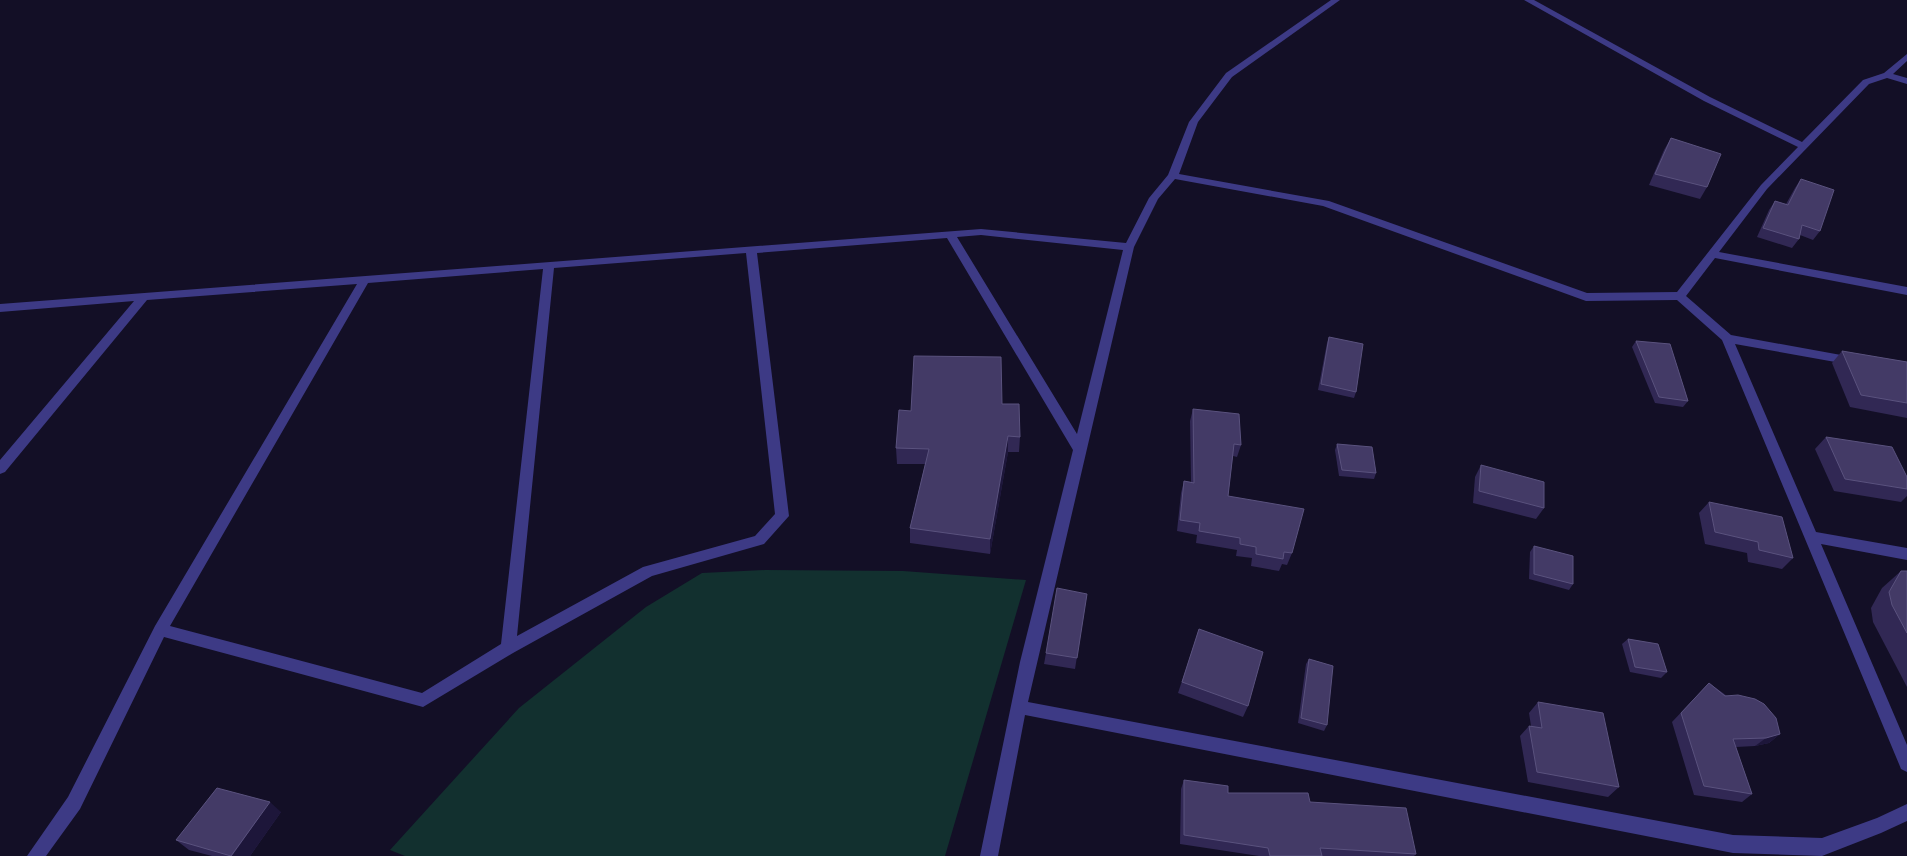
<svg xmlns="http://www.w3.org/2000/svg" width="1907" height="856" font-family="'PT Sans Narrow',sans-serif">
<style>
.green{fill:#12302f}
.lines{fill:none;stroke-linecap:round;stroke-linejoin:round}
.minor{fill:#3d3a85;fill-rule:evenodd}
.wall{fill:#312854}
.shaded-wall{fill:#1d163a}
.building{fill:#433a66;stroke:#5a527e}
</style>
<rect width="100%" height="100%" fill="#130f26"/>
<polygon class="green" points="765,570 903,571 1026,580 945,856 405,856 390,850 519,708 646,607 702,573"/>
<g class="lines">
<path class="minor" d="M1331 0H1340L1232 77 1198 122 1179 174 1329 201 1587 293 1677 292 1761 185 1798 147 1704 101 1524 0H1534L1710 97 1802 142 1863 80 1884 73 1907 54V61L1893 74 1907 78V84L1887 78 1869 84 1767 189 1719 252 1907 287V295L1715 258 1686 296 1731 335 1852 357 1858 361 1852 365 1735 344 1816 532 1907 548V560L1821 544 1907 745V772L1901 769 1899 764 1722 340 1677 300 1586 301 1323 206 1175 179 1158 199 1134 247 1028 702 1733 835 1822 838 1877 818 1907 804V821L1881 833 1822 856 1733 853 1025 715 998 856H980L1020 662 1073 450 947 238 757 253 789 516 764 544 652 576 513 653 423 707 164 637 80 809 46 856H27L68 797 155 626 357 284 147 300 5 472 0 474V460L134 301 0 312V304L981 229 1126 243 1149 198 1168 175 1189 122 1226 73ZM981 235 1123 250 1077 434 957 237ZM746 253 775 514 755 536 643 567 517 636 554 268ZM543 269 501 644 422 693 170 626 368 283Z"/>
</g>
<g class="wall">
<polygon points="1671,138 1707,187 1700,199 1649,185 1664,150"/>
<polygon points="1801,179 1820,231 1813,240 1800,235 1799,239 1792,248 1757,237 1769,210 1775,201 1786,204 1795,188"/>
<polygon points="1329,337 1356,392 1354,398 1318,390 1327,343"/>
<polygon points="1636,341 1688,401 1683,407 1655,403 1632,347"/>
<polygon points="1842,351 1907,362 1907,418 1850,407 1832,363"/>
<polygon points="1002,404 1020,437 1019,452 1008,452 990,554 910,543 910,528 925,464 897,464 896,448 911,411"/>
<polygon points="1193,409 1241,445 1237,457 1233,456 1228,496 1292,553 1287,565 1282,564 1279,571 1251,566 1252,558 1236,556 1237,550 1196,543 1197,535 1177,531 1181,493 1184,481 1191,482 1190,421"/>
<polygon points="1826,437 1907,477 1907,496 1901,502 1834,491 1815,449"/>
<polygon points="1337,444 1376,473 1374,479 1339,476 1335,450"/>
<polygon points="1481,465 1544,508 1536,519 1473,503 1475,477"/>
<polygon points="1709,502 1793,558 1782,569 1748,562 1747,553 1705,544 1699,513"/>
<polygon points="1534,546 1573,584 1569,590 1529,579 1530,552"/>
<polygon points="1901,571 1907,571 1907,687 1873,622 1871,608 1882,588"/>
<polygon points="1087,594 1075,669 1044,664 1046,653"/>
<polygon points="1199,629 1248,706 1243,717 1178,693"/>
<polygon points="1628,639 1667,672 1661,678 1630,672 1622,644"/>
<polygon points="1309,659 1327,725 1324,731 1298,723 1306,664"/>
<polygon points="1709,683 1780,734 1769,743 1755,746 1736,747 1752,794 1742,802 1694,795 1672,722"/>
<polygon points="1538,702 1619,787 1608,797 1528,782 1520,736 1529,726 1531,726 1529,713"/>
<polygon points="1184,780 1228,793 1310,802 1416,854 1414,856 1259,856 1180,844 1181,789"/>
<polygon points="281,812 250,856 212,856 189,850 176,840"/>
</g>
<g class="shaded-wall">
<polygon points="1008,436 1008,452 990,554 990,539"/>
<polygon points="1780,734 1769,743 1755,746 1766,738"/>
<polygon points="270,802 281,812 250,856 232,856"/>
</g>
<g class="building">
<polygon points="1671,138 1721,154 1707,187 1655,174"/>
<polygon points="1801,179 1834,190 1820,231 1802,225 1799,239 1763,228 1775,201 1788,205"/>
<polygon points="1329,337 1363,344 1356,392 1321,384"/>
<polygon points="1636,341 1670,344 1688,401 1659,397"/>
<polygon points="1842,351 1907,362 1907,403 1861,395"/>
<polygon points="914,356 1001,357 1002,404 1019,404 1020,437 1008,436 990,539 910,528 929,449 896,448 899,410 911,411"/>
<polygon points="1193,409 1239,414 1241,445 1234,444 1228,496 1304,509 1292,553 1284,552 1283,559 1256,554 1256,547 1240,544 1240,538 1199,531 1200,523 1180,520 1184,481 1194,483"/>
<polygon points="1826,437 1892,447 1907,477 1907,489 1845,479"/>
<polygon points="1337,444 1372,447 1376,473 1342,470"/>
<polygon points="1481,465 1544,482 1544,508 1479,491"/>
<polygon points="1709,502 1782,517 1793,558 1759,550 1758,542 1715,532"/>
<polygon points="1534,546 1573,556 1573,584 1534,574"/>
<polygon points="1901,571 1907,571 1907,633 1892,605 1889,592"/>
<polygon points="1057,588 1087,594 1077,658 1046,653"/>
<polygon points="1199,629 1263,652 1248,706 1182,682"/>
<polygon points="1628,639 1658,644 1667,672 1635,667"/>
<polygon points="1309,659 1333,666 1327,725 1301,718"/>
<polygon points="1709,683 1725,696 1738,695 1755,699 1764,704 1776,718 1780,734 1766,738 1733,739 1752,794 1704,786 1681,713"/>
<polygon points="1538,702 1603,713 1619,787 1537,772 1529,726 1542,728"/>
<polygon points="1184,780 1228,786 1228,793 1308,793 1310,802 1406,808 1416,854 1320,848 1322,856 1270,856 1268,848 1184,835"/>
<polygon points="217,788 270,802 231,856 176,840"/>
</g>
</svg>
